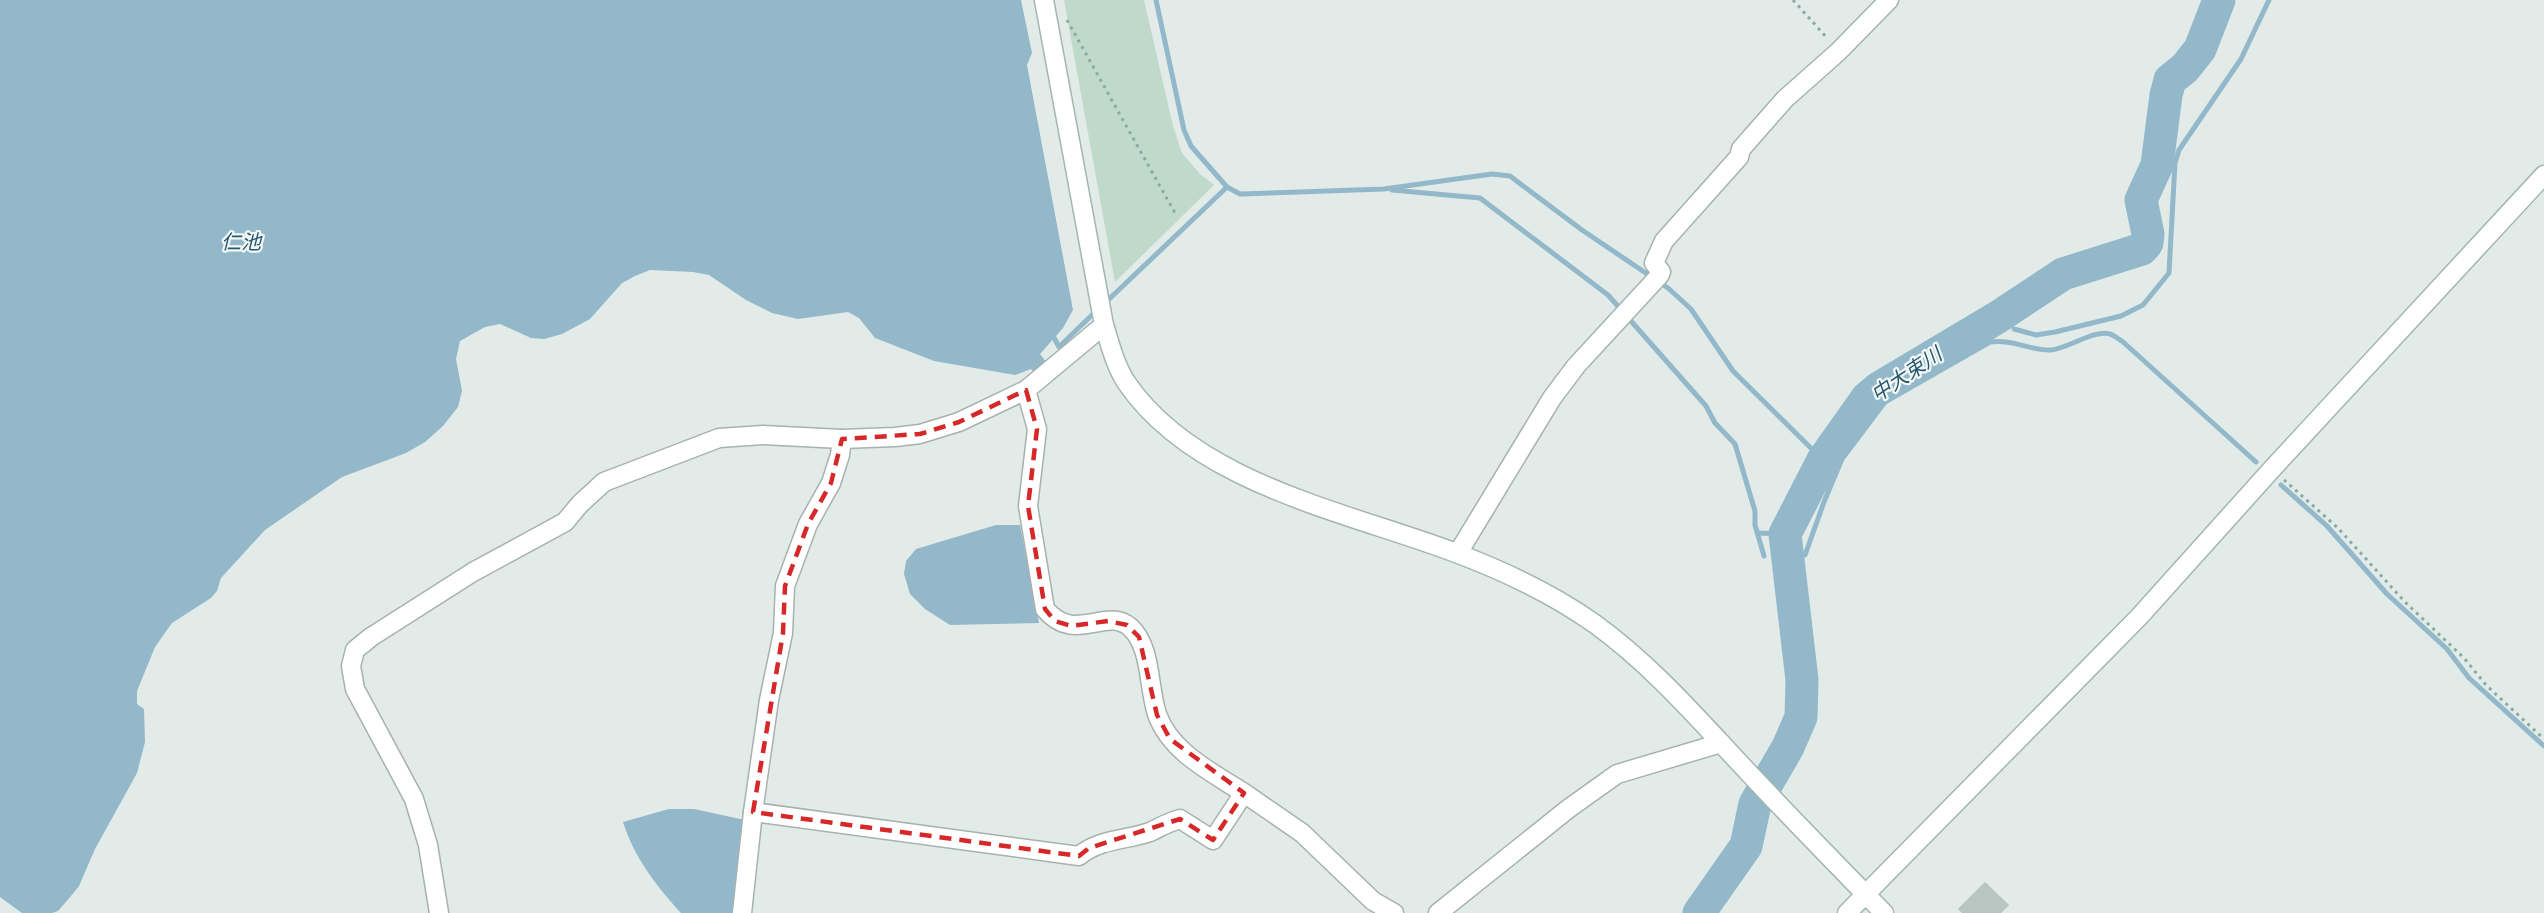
<svg xmlns="http://www.w3.org/2000/svg" width="2544" height="913" font-family="'Asap Condensed','Noto Sans JP',sans-serif">
<style>
.green{fill:#bfdaca}
.water{fill:#92b8ca}
.lines{fill:none;stroke-linecap:round;stroke-linejoin:round}
.stream{stroke:#92b8ca;stroke-width:5}
.river{stroke:#92b8ca;stroke-width:33}
.building{fill:#b9c6c2;stroke:#b6c4c1;stroke-width:1.5}
.street-casing{stroke:#a6b2b0;stroke-width:21}
.secondary-casing{stroke:#a3b6b2;stroke-width:21}
.path{stroke:#88aba5;stroke-width:3;stroke-dasharray:3 4.5;stroke-linecap:butt}
.street{stroke:#fff;stroke-width:18}
.secondary{stroke:#fff;stroke-width:18}
.marked{fill:none;stroke:#d62828;stroke-width:4.5;stroke-dasharray:12 8;stroke-linejoin:round}
.labels{text-anchor:middle;dominant-baseline:central;stroke-width:4.5;stroke-linejoin:round;paint-order:stroke}
.water-label{font-size:20px;font-style:italic;fill:#26586f;stroke:#f3f8f6}
</style>
<rect width="100%" height="100%" fill="#e3ebe9"/>
<polygon class="green" points="1064,0 1144,0 1173,126 1182,153 1200,174 1214,185 1115,282"/>
<g class="water">
<polygon points="0,0 1021,0 1032,53 1027,65 1073,310 1063,328 1040,354 1047,363 1036,374 1031,369 1015,375 934,361 875,338 859,318 848,312 798,319 772,313 746,300 709,275 693,272 650,270 635,276 622,283 590,319 562,334 544,339 531,338 500,324 485,327 460,341 456,359 462,391 458,407 443,426 425,442 406,453 342,477 265,530 221,578 217,591 211,598 172,623 155,647 137,691 137,704 144,709 145,742 137,773 95,849 79,886 71,896 58,911 52,913 22,913 0,897"/>
<polygon points="996,525 1020,525 1039,623 950,625 925,609 910,594 904,574 906,561 916,549"/>
<path d="M669 809H694L745 820 732 913H681C656 886 634 857 623 822Z"/>
</g>
<g class="lines">
<g class="stream">
<polyline points="1156,0 1184,130 1191,146 1227,187"/>
<polyline points="1392,190 1480,198 1608,295 1706,406 1715,423 1735,444 1755,511 1755,525 1764,556"/>
<polyline points="1105,303 1227,187 1240,194 1384,189 1492,174 1510,176 1582,230 1668,288 1691,309 1733,371 1823,460"/>
<polyline points="2014,329 2036,335 2055,332 2121,316 2143,305 2169,273 2175,163 2179,150 2241,59 2269,0"/>
<polyline points="1051,332 1059,347 1096,311"/>
<polyline points="2281,485 2327,526 2387,594 2447,649 2469,678 2544,746"/>
<polyline points="1758,533 1785,534"/>
<path d="M1805 555 1824 502 1842 459 1885 402 1990 342C2013 339 2031 351 2051 350 2067 349 2095 329 2110 334 2114 335 2118 339 2122 341L2256 462"/>
</g>
<polyline class="river" points="1699,913 1746,846 1755,804 1788,747 1801,717 1802,680 1785,534 1823,460 1867,398 1879,388 1998,317 2063,274 2142,249 2147,243 2148,234 2141,200 2157,165 2166,95 2170,80 2185,68 2200,49 2219,0"/>
</g>
<polygon class="building" points="1985,883 2008,905 2000,913 1963,913 1959,909"/>
<g class="lines">
<defs>
<g id="street">
<path d="M1026 390 1037 429 1028 506 1045 609C1075 645 1106 606 1130 627 1152 647 1148 687 1157 714 1170 752 1213 773 1244 793"/>
<polyline points="1458,553 1552,398 1576,366 1659,276 1661,272 1654,263 1664,241 1739,157 1741,149 1785,99 1838,52 1889,0"/>
<path d="M753 812 1079 856C1099 839 1127 840 1150 832 1161 827 1166 823 1180 819L1213 840 1244 793 1302 833 1373 901 1394 913"/>
<polyline points="439,913 428,845 414,799 355,689 351,666 355,650 371,637 473,572 565,522 580,504 604,482 719,438 763,435 842,439 895,437 920,434 959,422 1026,390 1104,325"/>
<polyline points="742,913 753,812 769,700 783,633 785,586 808,524 831,483 840,455 842,439"/>
<polyline points="1438,913 1568,809 1617,774 1721,743"/>
</g>
<g id="secondary">
<path d="M1044 0 1104 325C1110 344 1115 365 1126 382 1195 484 1348 512 1456 553 1504 571 1554 595 1595 624 1653 666 1699 720 1747 771 1792 819 1838 866 1884 913"/>
<polyline points="1847,913 2139,617 2272,469 2544,175"/>
</g>
</defs>
<use href="#street" class="street-casing"/>
<use href="#secondary" class="secondary-casing"/>
<g class="path">
<polyline points="1793,0 1828,39"/>
<polyline points="1067,20 1175,213"/>
<polyline points="2284,480 2337,527 2405,602 2464,658 2486,685 2544,739"/>
</g>
<use href="#street" class="street"/>
<use href="#secondary" class="secondary"/>
</g>
<path class="marked" d="M1026 390 1037 429 1028 506 1045 609 1055 621 1071 626 1108 621 1127 625 1139 637 1157 715 1170 739 1244 793 1213 840 1180 819 1089 848 1079 856 753 812 783 633 785 586 808 524 831 483 842 439 920 434 959 422Z"/>
<g class="labels">
<g class="water-label">
<text x="241" y="241">仁池</text>
<text transform="translate(1906 374) rotate(-34)">中大束川</text>
</g>
</g>
</svg>
